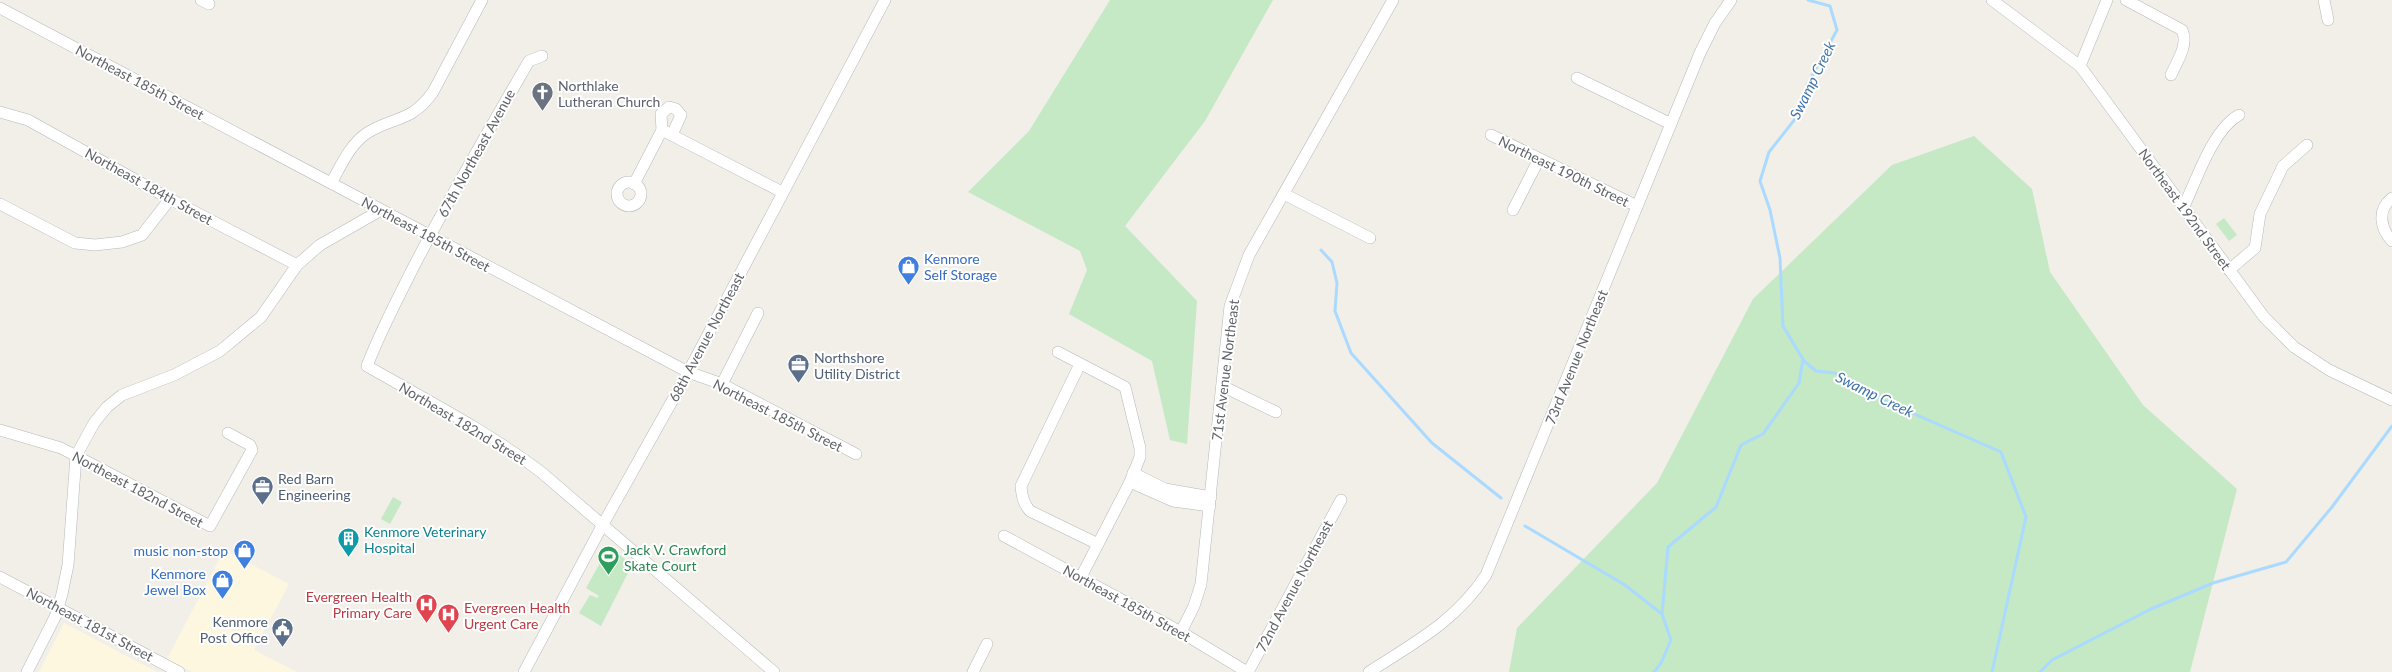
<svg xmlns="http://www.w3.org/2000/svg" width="2392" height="672" font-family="Lato,sans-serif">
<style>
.commercial{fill:#fef7e0}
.green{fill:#c5e8c5}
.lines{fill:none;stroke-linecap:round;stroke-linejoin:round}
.stream{stroke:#aadaff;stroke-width:3}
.minor-casing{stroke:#b5b8bc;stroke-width:12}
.minor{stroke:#fff;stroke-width:11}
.labels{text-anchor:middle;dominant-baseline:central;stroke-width:4;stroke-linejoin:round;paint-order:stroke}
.street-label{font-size:14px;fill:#5f6368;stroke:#fff}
.worship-label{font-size:14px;fill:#5b616d;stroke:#fff;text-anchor:start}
.shop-label{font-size:14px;fill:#366cbe;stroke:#fff;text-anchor:end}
.service-label{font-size:14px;fill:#4e5e75;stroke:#fff;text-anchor:start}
.culture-label{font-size:14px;fill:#0d838f;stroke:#fff;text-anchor:start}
.leisure-label{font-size:14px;fill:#27864d;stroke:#fff;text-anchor:start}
.health-label{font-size:14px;fill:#be3a42;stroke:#fff;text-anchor:end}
.water-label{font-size:15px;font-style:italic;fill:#4174aa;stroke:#fff}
</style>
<rect width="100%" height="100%" fill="#f1efe8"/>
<g class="commercial">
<polygon points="224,550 289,584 254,650 297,672 192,672 167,659"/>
<polygon points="64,623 157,672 39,672"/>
</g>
<g class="green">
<polygon points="1110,0 1273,0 1205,121 1125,226 1197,301 1187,444 1170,440 1152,361 1069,314 1087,270 1080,251 968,192 1029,131"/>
<polygon points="1974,136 2032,189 2050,272 2143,405 2237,489 2190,672 1509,672 1517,628 1657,483 1753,299 1892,165"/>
<polygon points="2224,218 2237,235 2229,241 2216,224"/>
<polygon points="393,497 402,502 390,524 381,519"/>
<polygon points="610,552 616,552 632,565 601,626 579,613 590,595 597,598 599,596 586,588 604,556"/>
</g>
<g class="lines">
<g class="stream">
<polyline points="1808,0 1830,6 1837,30 1807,85 1799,114 1769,152 1760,181 1770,210 1780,258 1783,326 1804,361 1816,371 1835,373 1853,387 2001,452 2026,517 1992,672"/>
<polyline points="1321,250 1332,262 1337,283 1335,311 1351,353 1432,443 1501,498"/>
<polyline points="1525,526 1625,585 1662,614 1671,640 1661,663 1654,672"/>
<polyline points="1662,614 1668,547 1716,507 1741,445 1763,434 1799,383 1803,359"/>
<polyline points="2040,672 2052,660 2151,609 2213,583 2286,562 2332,507 2392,426"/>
</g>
<defs>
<g id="minor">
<polyline points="201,0 209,4"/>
<polyline points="1992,0 2080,66 2264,317 2294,347 2329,370 2392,400"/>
<path d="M2126 0 2182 30C2189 45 2177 61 2171 75"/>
<polyline points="2324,0 2328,20"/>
<polyline points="0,8 688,372 722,384 856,454"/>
<path d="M542 56 529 61C489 130 449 198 413 268 397 300 380 332 367 366 426 400 487 431 541 472L774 672"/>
<polyline points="2080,66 2107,0"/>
<polyline points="1577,78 1671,124"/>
<polyline points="0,112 28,120 170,199 297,265"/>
<polyline points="662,130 782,192"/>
<polyline points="1491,135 1637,206"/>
<circle cx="629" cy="194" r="12"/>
<path d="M331 183C341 166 350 144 367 133 394 116 411 123 433 92L482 0"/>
<polyline points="634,184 662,130 661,114 669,107 676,109 681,115 672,135"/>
<polyline points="1284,194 1370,238"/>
<path d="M2392 198C2377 210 2380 228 2392 241"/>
<polyline points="0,204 75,243 95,245 122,242 142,235 170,199"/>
<path d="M2184 206C2197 179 2213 129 2239 115"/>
<polyline points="1513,210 1539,159"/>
<polyline points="2229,270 2255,248 2260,214 2283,166 2307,145"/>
<polyline points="1058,352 1125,387 1140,448 1140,457 1130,482 1081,577"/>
<path d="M1080 364 1021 486C1022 496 1023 503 1030 511L1098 544"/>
<polyline points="722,384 758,313"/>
<polyline points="1222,386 1276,412"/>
<polyline points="0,430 61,448 210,526 252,450 250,445 228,433"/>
<polyline points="1133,473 1165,489 1211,497"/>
<polyline points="1130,482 1173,501 1210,506"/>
<polyline points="1004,536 1181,632 1247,672"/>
<polyline points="0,577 179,672"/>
<polyline points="1181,632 1194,606 1201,584 1230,306 1249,255 1393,0"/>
<polyline points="27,672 56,615 62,594 68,565 76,456 94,423 107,407 122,395 174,375 220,351 261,317 297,265 320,245 381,210"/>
<polyline points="524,672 602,526 685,378 885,0"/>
<polyline points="973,672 987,644"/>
<polyline points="1248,672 1341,500"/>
<path d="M1369 672C1414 643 1456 621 1486 575L1700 53 1715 23 1731 0"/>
</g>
</defs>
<use href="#minor" class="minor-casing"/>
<use href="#minor" class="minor"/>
</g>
<defs>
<symbol id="church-pin" viewBox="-11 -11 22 30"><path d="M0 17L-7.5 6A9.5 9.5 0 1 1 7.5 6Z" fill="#6b7280" stroke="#fff"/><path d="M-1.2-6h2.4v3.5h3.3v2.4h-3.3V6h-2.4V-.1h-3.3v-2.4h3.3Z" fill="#fff"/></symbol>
<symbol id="shop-pin" viewBox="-11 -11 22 30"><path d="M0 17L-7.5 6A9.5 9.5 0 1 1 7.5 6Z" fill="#3f7fe0" stroke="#fff"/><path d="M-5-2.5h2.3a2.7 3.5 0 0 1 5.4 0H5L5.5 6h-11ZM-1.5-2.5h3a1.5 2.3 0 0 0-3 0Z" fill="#fff"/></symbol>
<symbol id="office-pin" viewBox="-11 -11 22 30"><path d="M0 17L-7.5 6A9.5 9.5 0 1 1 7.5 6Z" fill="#5c6f8a" stroke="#fff"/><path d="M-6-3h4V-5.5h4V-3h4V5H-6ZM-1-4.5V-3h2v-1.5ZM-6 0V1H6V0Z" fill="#fff"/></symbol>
<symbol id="building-pin" viewBox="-11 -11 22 30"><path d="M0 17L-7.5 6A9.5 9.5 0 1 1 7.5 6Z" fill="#0f9aa8" stroke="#fff"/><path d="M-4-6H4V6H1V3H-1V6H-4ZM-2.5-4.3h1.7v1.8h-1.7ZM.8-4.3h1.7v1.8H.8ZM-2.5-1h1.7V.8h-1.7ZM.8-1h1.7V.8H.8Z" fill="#fff"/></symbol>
<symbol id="stadium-pin" viewBox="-11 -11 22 30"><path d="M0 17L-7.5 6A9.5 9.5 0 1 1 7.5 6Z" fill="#2e9e5b" stroke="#fff"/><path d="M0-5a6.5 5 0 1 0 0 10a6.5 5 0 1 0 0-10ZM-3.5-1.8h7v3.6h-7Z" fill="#fff"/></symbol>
<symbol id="hospital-pin" viewBox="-11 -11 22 30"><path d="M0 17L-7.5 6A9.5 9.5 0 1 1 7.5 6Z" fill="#e0444e" stroke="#fff"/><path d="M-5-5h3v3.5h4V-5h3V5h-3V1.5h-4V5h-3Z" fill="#fff"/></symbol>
<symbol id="civic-pin" viewBox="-11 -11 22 30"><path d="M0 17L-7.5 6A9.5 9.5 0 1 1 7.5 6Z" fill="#5c6f8a" stroke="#fff"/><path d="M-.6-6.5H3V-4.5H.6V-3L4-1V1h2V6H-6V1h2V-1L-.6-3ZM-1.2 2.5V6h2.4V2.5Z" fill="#fff"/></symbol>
</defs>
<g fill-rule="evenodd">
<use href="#church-pin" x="530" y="80" width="25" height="34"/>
<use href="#shop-pin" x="896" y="254" width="25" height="34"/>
<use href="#office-pin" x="786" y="352" width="25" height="34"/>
<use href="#office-pin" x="250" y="474" width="25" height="34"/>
<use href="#building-pin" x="336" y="526" width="25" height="34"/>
<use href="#shop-pin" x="232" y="538" width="25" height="34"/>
<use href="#stadium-pin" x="596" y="544" width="25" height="34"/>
<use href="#shop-pin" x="210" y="568" width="25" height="34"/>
<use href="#hospital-pin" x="414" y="592" width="25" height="34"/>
<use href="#hospital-pin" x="436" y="602" width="25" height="34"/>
<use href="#civic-pin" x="270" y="616" width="25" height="34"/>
</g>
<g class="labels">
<g class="street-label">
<text transform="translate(140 82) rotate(28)">Northeast 185th Street</text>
<text transform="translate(476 153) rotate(-61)">67th Northeast Avenue</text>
<text transform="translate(1564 171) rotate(26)">Northeast 190th Street</text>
<text transform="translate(149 186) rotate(29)">Northeast 184th Street</text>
<text transform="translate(2185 209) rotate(54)">Northeast 192nd Street</text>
<text transform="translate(426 234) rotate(28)">Northeast 185th Street</text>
<text transform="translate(706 337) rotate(-62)">68th Avenue Northeast</text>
<text transform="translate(1576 357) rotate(-68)">73rd Avenue Northeast</text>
<text transform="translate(1225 370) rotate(-83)">71st Avenue Northeast</text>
<text transform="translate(778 415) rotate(27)">Northeast 185th Street</text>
<text transform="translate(463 423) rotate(31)">Northeast 182nd Street</text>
<text transform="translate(138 489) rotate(28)">Northeast 182nd Street</text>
<text transform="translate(1294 586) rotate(-62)">72nd Avenue Northeast</text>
<text transform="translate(1127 603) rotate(29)">Northeast 185th Street</text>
<text transform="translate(90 624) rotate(28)">Northeast 181st Street</text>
</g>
<g class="worship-label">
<text x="558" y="85">Northlake<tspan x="558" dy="16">Lutheran Church</tspan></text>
</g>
<g class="shop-label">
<text x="924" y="258" text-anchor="start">Kenmore<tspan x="924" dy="16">Self Storage</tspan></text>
<text x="228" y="550">music non-stop</text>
<text x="206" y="573">Kenmore<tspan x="206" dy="16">Jewel Box</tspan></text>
</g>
<g class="service-label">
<text x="814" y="357">Northshore<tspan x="814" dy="16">Utility District</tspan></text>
<text x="278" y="478">Red Barn<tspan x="278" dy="16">Engineering</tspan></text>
<text x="268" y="621" text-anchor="end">Kenmore<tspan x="268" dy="16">Post Office</tspan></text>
</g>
<g class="culture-label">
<text x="364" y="531">Kenmore Veterinary<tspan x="364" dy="16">Hospital</tspan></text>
</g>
<g class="leisure-label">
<text x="624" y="549">Jack V. Crawford<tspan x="624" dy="16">Skate Court</tspan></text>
</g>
<g class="health-label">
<text x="412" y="596">Evergreen Health<tspan x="412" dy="16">Primary Care</tspan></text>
<text x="464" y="607" text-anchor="start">Evergreen Health<tspan x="464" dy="16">Urgent Care</tspan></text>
</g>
<g class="water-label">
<text transform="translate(1812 80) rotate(-64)">Swamp Creek</text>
<text transform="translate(1875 394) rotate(26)">Swamp Creek</text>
</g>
</g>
</svg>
